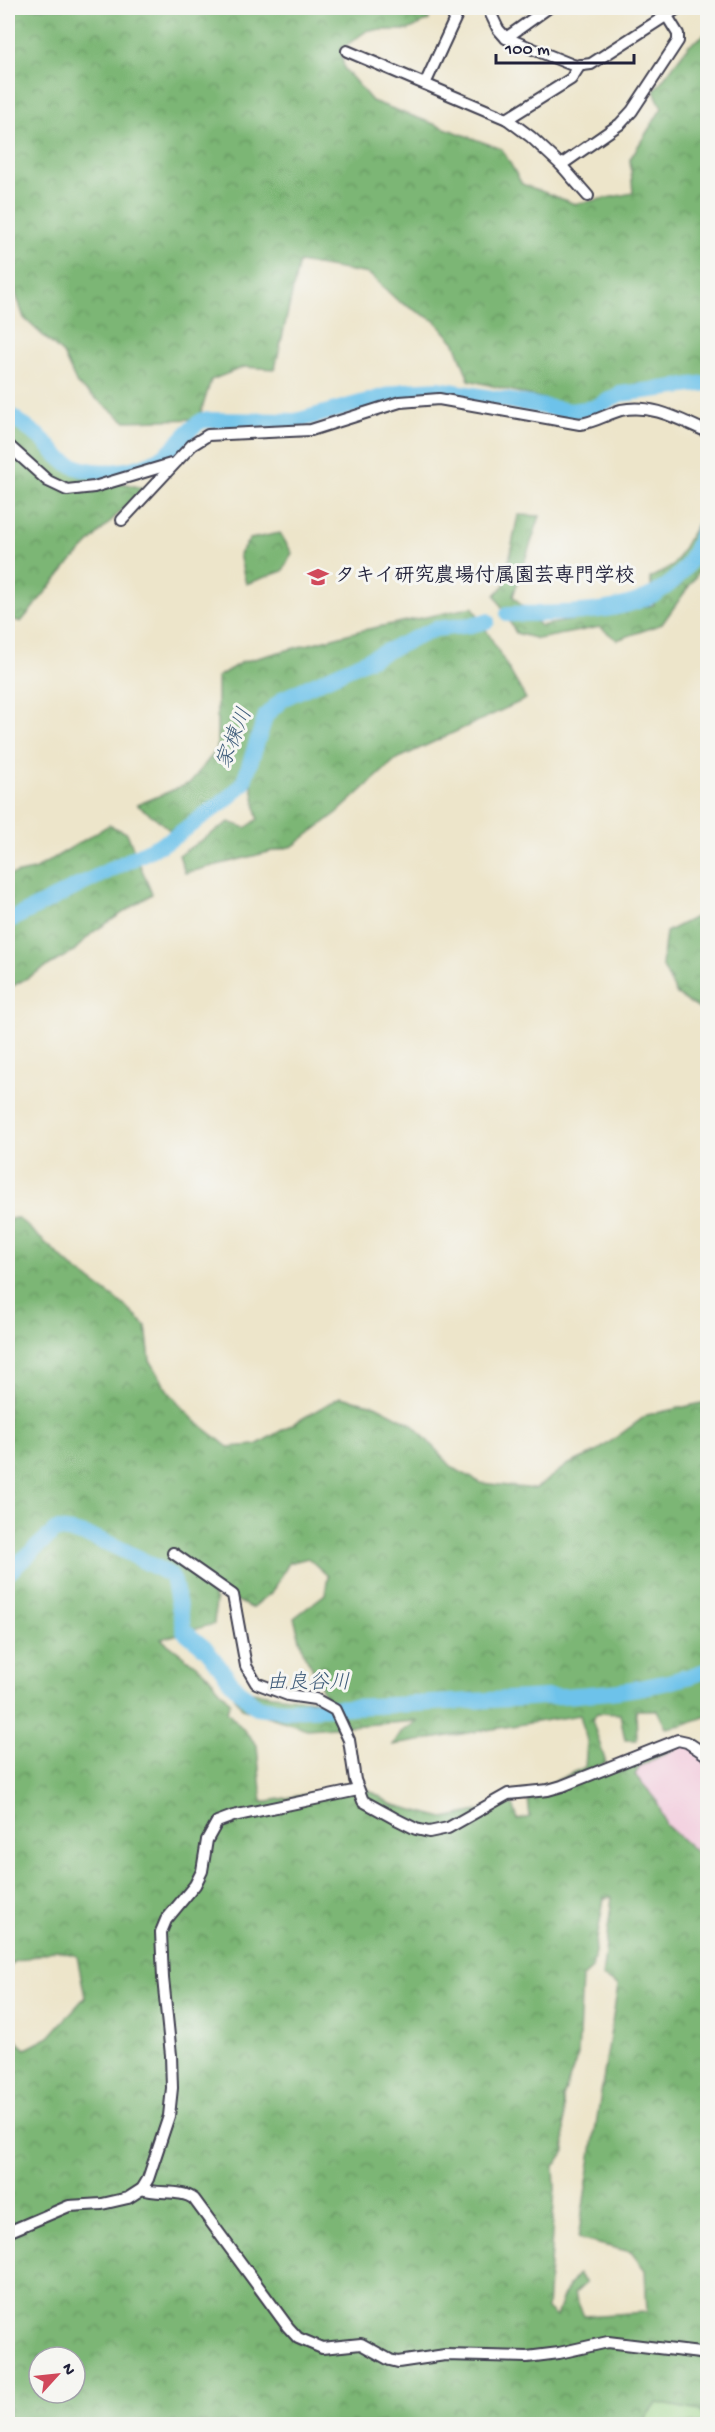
<svg xmlns="http://www.w3.org/2000/svg" width="715" height="2432" font-family="'Gochi Hand','Klee One',sans-serif">
<style>
.built{fill:#f3cfdf}
.green{fill:#9bd589;stroke:#5e7c62;stroke-width:1.5}
.forest{fill:url(#forest-crowns);stroke:#4f6c58;stroke-width:1.5;fill-rule:evenodd}
.lines{fill:none;stroke-linecap:round;stroke-linejoin:round}
.river{stroke:#6dc2ea;stroke-width:16}
.minor-casing{stroke:#403f50;stroke-width:14}
.minor{stroke:#fff;stroke-width:10}
.labels{text-anchor:middle;dominant-baseline:central;stroke-width:6;stroke-linejoin:round;paint-order:stroke}
.poi-label{font-size:20px;font-weight:bold;fill:#22223b;stroke:#f6f6f2;text-anchor:start}
.water-label{font-size:21px;font-style:italic;fill:#3c5a78;stroke:#f6f6f2}
</style>
<defs>
<pattern id="forest-crowns" width="20" height="18" patternUnits="userSpaceOnUse" patternTransform="scale(1.5)"><rect width="20" height="18" fill="#7cb675"/><path d="M2 6a3 3 0 1 1 6 0M12 15a3 3 0 1 1 6 0" fill="none" stroke="#659461"/></pattern>
</defs>
<rect width="100%" height="100%" fill="#f6f6f2"/>
<filter id="ink" filterUnits="userSpaceOnUse"><feTurbulence type="fractalNoise" baseFrequency=".0167" numOctaves="2"/><feDisplacementMap in="SourceGraphic" scale="12" xChannelSelector="R" yChannelSelector="G"/><feConvolveMatrix kernelMatrix="1 2 1 2 8 2 1 2 1" color-interpolation-filters="sRGB"/></filter>
<filter id="wash" filterUnits="userSpaceOnUse"><feTurbulence type="fractalNoise" baseFrequency=".008" numOctaves="4" result="noise"/><feDisplacementMap in="SourceGraphic" scale="24" xChannelSelector="R" yChannelSelector="G"/><feGaussianBlur stdDeviation="1.35" result="paint"/><feColorMatrix in="noise" values="0 0 0 0 0 0 0 0 0 0 0 0 0 0 0 0 0 1.4 0 .05"/><feComposite in="paint" operator="in"/></filter>
<g filter="url(#wash)">
<rect width="100%" height="100%" fill="#ede5ca"/>
<polygon class="built" points="678,1741 707,1757 707,1864 665,1826 620,1765"/>
<polygon class="green" points="652,2393 707,2412 707,2424 613,2424"/>
<g class="forest">
<polygon points="8,8 428,8 429,20 408,30 368,30 341,49 344,68 372,101 502,149 522,184 575,204 633,193 630,159 662,108 654,91 689,45 707,33 707,381 650,391 579,408 469,380 455,343 435,321 398,301 369,274 299,262 275,369 244,367 211,380 199,419 125,421 77,384 63,354 24,318 8,271"/>
<polygon points="11,414 80,473 143,488 69,564 21,622 8,618 8,415"/>
<polygon points="707,476 707,549 697,575 662,624 617,640 600,627 538,639 516,633 495,595 504,585 518,515 540,516 513,596 540,626 654,605 650,578 673,566 706,509 697,491"/>
<polygon points="280,533 292,553 283,571 246,584 239,554 250,539"/>
<polygon points="473,607 526,699 395,760 337,813 293,846 185,873 179,855 229,822 246,828 258,819 249,769 215,805 176,836 157,819 137,805 190,783 217,749 217,677 242,662 359,631"/>
<polygon points="109,825 127,833 152,894 93,932 74,951 8,989 8,875 34,870"/>
<polygon points="707,911 707,1014 677,995 662,965 666,932"/>
<path d="M18 1218 72 1267 124 1305 146 1326 150 1360 168 1391 194 1420 228 1447 256 1445 340 1397 375 1405 412 1424 453 1468 481 1483 535 1489 567 1465 596 1452 647 1415 707 1402V1716L682 1725 666 1728 657 1710H636L637 1740H625L620 1714 597 1713 592 1720 606 1763 543 1787 585 1767 587 1741 580 1715 393 1745 401 1732 418 1721 307 1729 242 1708 234 1696 245 1691 326 1702 319 1680 304 1654 294 1618 325 1594 328 1576 308 1558 289 1563 272 1592 252 1608 205 1585 216 1600 214 1624 161 1639 205 1672 230 1702 227 1711 257 1745 262 1802 362 1785 391 1804 444 1818 513 1804 518 1820 530 1817 528 1799 549 1793 679 1742 678 1747 640 1766 635 1775 656 1799 666 1825 707 1862V2421L699 2411 657 2403 640 2424H8V2033L26 2049 49 2037 85 1997 77 1956 56 1950 14 1962 8 1970V1219ZM612 1897 602 1977 618 1985 578 2239 631 2252 645 2270 647 2312 584 2316 574 2294 586 2283 578 2274C566 2288 561 2300 556 2317L547 2309 555 2188 554 2167 565 2151 563 2097 578 2055 582 1978 592 1969 604 1898ZM39 2357H75V2393H39Z"/>
</g>
<g class="lines">
<g class="river">
<path d="M8 413C18 422 30 430 41 438 49 445 55 455 64 461 90 478 138 473 162 457 178 447 186 429 203 420L296 421 404 391 438 389 570 411 594 408 620 394 708 383"/>
<path d="M508 614C563 613 649 618 685 568 696 554 701 534 708 517"/>
<polyline points="8,921 170,840 227,799 243,784 266,715 284,698 435,629 471,625 487,621"/>
<path d="M8 1573 56 1530C97 1532 135 1557 170 1575L174 1582 184 1631 207 1650 231 1682 256 1707 285 1710C360 1707 434 1703 509 1699 576 1695 644 1694 708 1670"/>
</g>
</g>
</g>
<g filter="url(#ink)">
<g class="lines">
<defs>
<g id="minor">
<polyline points="488,8 498,29 506,38 575,66 591,64 678,8"/>
<polyline points="506,38 548,8"/>
<polyline points="347,51 507,119 531,137 561,165 588,196"/>
<polyline points="425,84 460,8"/>
<polyline points="507,119 571,79 580,65"/>
<polyline points="561,165 620,124 632,111 678,41 678,34 662,8"/>
<polyline points="8,445 48,481 67,490 94,487 171,464"/>
<path d="M122 520 192 445 208 435 311 430 400 402 439 399 580 424C595 422 607 414 621 410 652 403 680 420 708 432"/>
<polyline points="173,1553 233,1595 246,1666 256,1683 288,1695 315,1699 335,1710 349,1740 355,1780 363,1801 394,1818 416,1829 429,1832 448,1828 508,1794 548,1790 562,1786 678,1740 687,1742 708,1756"/>
<path d="M142 2189C158 2195 181 2189 194 2199L288 2327 298 2338 322 2348 361 2344 390 2360 398 2362 445 2355 527 2357 559 2353 608 2342 708 2354"/>
<polyline points="8,2232 69,2206 102,2204 128,2198 142,2189 148,2179 169,2116 172,2088 171,2055 163,1978 161,1932 166,1920 195,1885 202,1871 207,1840 217,1822 233,1816 358,1790"/>
</g>
</defs>
<use href="#minor" class="minor-casing"/>
<use href="#minor" class="minor"/>
</g>
</g>
<defs>
<symbol id="university-bare" viewBox="-9 -9 18 18"><path d="M0-5L7-2L0 1L-7-2ZM-4 1L0 2.5L4 1V4Q0 6-4 4Z" fill="#d1495b" stroke="#f6f6f2" stroke-width="2.5" paint-order="stroke"/></symbol>
</defs>
<g fill-rule="evenodd">
<use href="#university-bare" x="303" y="562" width="30" height="30"/>
</g>
<g class="labels">
<g class="poi-label">
<text x="335" y="577">タキイ研究農場付属園芸専門学校</text>
</g>
<g class="water-label">
<text transform="translate(236 739) rotate(-68)">家棟川</text>
<text x="308" y="1684">由良谷川</text>
</g>
</g>
<rect width="715" height="2432" fill="none" stroke="#f6f6f2" stroke-width="30"/>
<g transform="translate(57 2375) rotate(63)"><circle r="28" fill="#f6f6f2" stroke="#a1a1a9" stroke-width="1.5"/>
<path d="M0-4.5L10 22L0 15L-10 22Z" fill="#d1495b"/>
<text y="-9" font-size="16" font-weight="bold" text-anchor="middle" fill="#22223b">N</text>
</g>
<path d="M496 54v9h138v-9" fill="none" stroke="#22223b" stroke-width="3"/>
<text x="505" y="54" font-size="18" fill="#22223b" stroke="#f6f6f2" stroke-width="4.5" paint-order="stroke">100 m</text>
</svg>
